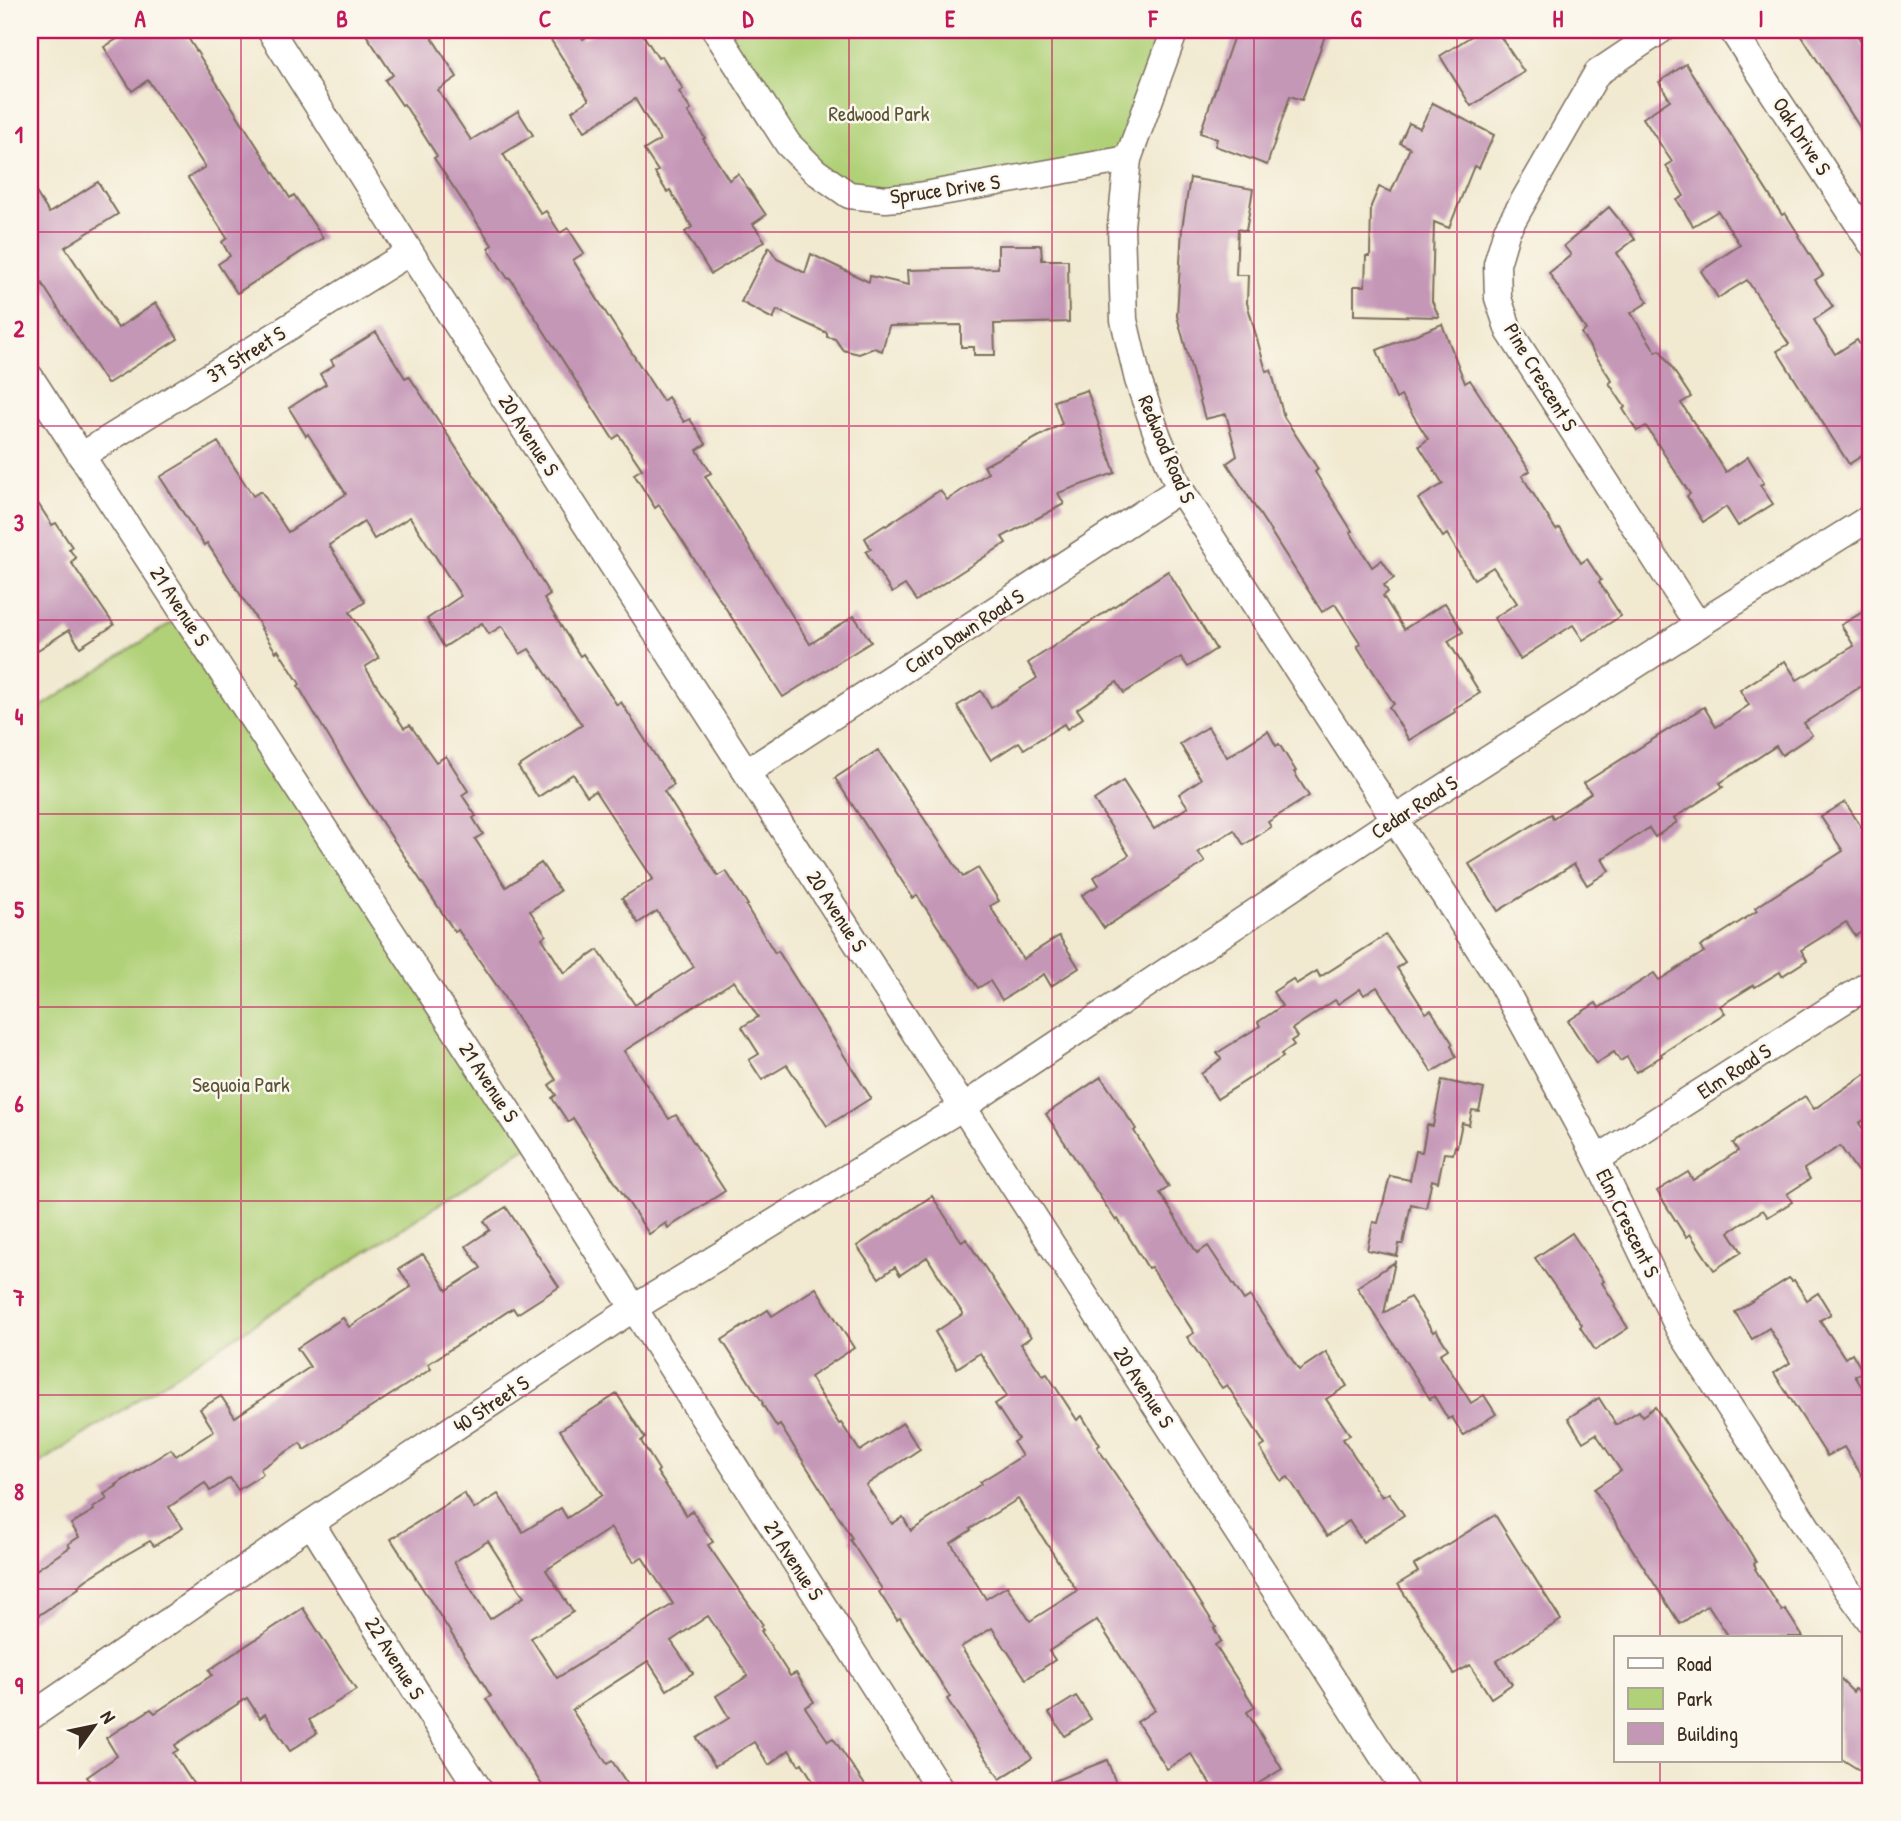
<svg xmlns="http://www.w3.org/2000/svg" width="1901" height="1821" font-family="'Patrick Hand',sans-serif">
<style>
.green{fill:#b1d179;stroke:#767e4c;stroke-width:2}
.building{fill:#c597b7;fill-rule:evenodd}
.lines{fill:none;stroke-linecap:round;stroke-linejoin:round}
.minor-casing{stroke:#7b6d5c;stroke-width:29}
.minor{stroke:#fff;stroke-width:26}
.grid{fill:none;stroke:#c2185b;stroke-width:2;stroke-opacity:0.55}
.labels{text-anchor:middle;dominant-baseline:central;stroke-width:5;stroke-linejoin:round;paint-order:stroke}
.park-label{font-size:21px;fill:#585435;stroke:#fbf7ec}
.street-label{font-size:21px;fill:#3b2a1e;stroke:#fbf7ec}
.neatline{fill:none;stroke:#c2185b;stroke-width:2.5}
.grid-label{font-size:23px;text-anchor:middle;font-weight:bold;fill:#c2185b}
</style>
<rect width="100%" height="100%" fill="#fbf7ec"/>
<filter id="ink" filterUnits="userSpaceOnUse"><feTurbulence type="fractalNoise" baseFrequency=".0143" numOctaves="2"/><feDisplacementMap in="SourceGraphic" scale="14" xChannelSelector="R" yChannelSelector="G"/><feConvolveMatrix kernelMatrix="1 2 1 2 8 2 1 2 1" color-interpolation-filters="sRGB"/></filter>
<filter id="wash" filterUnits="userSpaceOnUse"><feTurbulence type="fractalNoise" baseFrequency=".00686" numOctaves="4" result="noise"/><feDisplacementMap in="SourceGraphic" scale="28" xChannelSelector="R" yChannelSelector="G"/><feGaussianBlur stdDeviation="1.57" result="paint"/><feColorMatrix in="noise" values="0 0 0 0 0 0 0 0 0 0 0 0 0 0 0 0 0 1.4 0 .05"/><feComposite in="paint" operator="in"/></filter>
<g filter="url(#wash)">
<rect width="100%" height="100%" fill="#f1e9d0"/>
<g class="green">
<polygon points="715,30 1175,30 1128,159 886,199 815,171"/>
<polygon points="185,614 530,1145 31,1469 30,1466 30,714"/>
</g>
<g id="blocks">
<g class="building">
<polygon points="132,30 183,30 290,198 294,195 323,238 237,293 218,264 230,256 222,242 227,238 188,178 205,167 148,80 132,91 104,47"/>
<polygon points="363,30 427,30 457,77 438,90 471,140 518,111 533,135 503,154 541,214 546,211 560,233 568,228 584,253 573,260 606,313 663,401 668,397 684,422 690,419 706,444 697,450 711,473 705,476 810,644 854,616 871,642 783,697 659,505 655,508 634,474 642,469 619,435 613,439 510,278 508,279 488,248 492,245 434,158 437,156 404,104 402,105 385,80 393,75"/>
<polygon points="568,30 578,30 583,39 598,30 640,30 658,58 662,56 683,89 679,92 691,110 688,112 705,138 703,139 729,180 738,174 766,215 753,224 765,241 711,274 685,232 692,227 670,190 667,192 655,173 658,171 644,150 660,140 635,99 585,131 572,111 589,100 551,40"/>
<polygon points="1236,30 1327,30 1302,100 1290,96 1267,165 1215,146 1217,139 1200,133"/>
<polygon points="1481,30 1496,30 1524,72 1471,106 1440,56"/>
<polygon points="1798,30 1854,30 1871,57 1871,145"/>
<polygon points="1686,64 1782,215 1785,213 1799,235 1798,236 1823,275 1815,280 1833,307 1814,320 1835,354 1857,340 1871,363 1871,450 1849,464 1777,351 1789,344 1747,280 1718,298 1701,271 1740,245 1718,211 1693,226 1677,200 1684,196 1666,166 1672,162 1643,118 1670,100 1659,82"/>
<polygon points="1433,103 1494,135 1479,168 1474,166 1449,228 1434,222 1432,301 1439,317 1354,315 1354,286 1365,286 1366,256 1370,256 1371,206 1379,187 1391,192 1410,148 1400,143 1409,123 1420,128"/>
<polygon points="1190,178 1253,189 1246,231 1238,229 1236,275 1248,275 1247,303 1266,371 1271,370 1284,417 1318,469 1315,472 1352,531 1350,532 1372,567 1382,560 1394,578 1384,585 1388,592 1383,596 1404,629 1445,603 1463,632 1448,641 1480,693 1454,709 1455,712 1409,740 1389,707 1394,704 1357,646 1361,644 1335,604 1322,612 1227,463 1237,456 1226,414 1205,419 1177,316 1182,228"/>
<polygon points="98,182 118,214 65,247 118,328 156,303 178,339 107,384 30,265 30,183 49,213"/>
<polygon points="1609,207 1635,239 1617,253 1648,302 1631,313 1656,352 1660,350 1691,397 1681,403 1726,472 1748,457 1764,483 1760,485 1773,504 1738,526 1726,507 1703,522 1687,496 1690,494 1646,426 1637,431 1623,409 1625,407 1609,383 1612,381 1581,333 1586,330 1549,273 1571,255 1564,246"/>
<polygon points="998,245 1041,245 1042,260 1068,260 1069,322 994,324 995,355 974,355 974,347 961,347 961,325 889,326 882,351 874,348 859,354 843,350 835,339 827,337 827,333 777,310 773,319 741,302 769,247 777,259 805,273 811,254 869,282 870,276 909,285 908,270 998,268"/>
<polygon points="1442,324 1465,383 1470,380 1530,471 1522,476 1556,530 1560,528 1581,563 1587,559 1601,580 1599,582 1621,616 1583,640 1573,625 1520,659 1494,618 1517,603 1493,567 1474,579 1447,534 1443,537 1418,499 1443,484 1419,446 1428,439 1401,396 1396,399 1377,350"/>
<path d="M376 332 405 378 409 376 516 539 550 595 544 599 580 656 583 654 617 705 621 702 674 785 664 791 718 876 726 871 748 905 746 906 775 953 778 951 871 1098 827 1126 787 1065 762 1080 749 1060 759 1054 742 1027 758 1017 734 981 624 1051 669 1119 676 1115 725 1191 668 1228 666 1223 649 1234 573 1118 568 1122 552 1098 556 1095 549 1085 556 1080 497 986 458 930 455 932 363 794 298 686 300 684 278 650 276 652 261 629 262 628 207 543 204 545 160 477 218 442 253 496 261 491 288 532 346 494 308 434 306 436 289 408 326 384 320 374 334 365 331 360ZM410 517 461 596 427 619 444 647 482 623 489 634 502 626 520 654 529 649 582 725 518 767 538 797 573 774 587 796 595 791 653 879 622 898 638 923 657 911 694 967 635 1005 598 950 564 973 542 938 546 935 530 911 560 891 541 863 506 887 475 839 483 834 473 818 476 816 462 795 468 791 446 756 436 762 410 725 404 728 365 667 379 658 350 612 365 602 329 545 364 522 374 539Z"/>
<polygon points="1087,390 1115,473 1058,493 1064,504 1002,537 1006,543 916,601 905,585 892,593 866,552 871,549 865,538 885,525 886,526 940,490 947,500 988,473 984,466 1062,424 1054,401"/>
<polygon points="30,491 52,525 56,523 72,547 69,549 76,558 71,562 114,625 80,647 69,630 30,655"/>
<polygon points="1168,571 1216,649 1188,667 1181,657 1124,693 1117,682 1077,709 1083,718 1067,729 1064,724 1024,749 1019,742 991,760 957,706 981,691 991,708 1037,678 1028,663"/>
<polygon points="1871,607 1871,680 1804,723 1812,735 1782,755 1776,746 1720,783 1723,787 1674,818 1677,822 1655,837 1649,828 1602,859 1609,871 1587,885 1574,864 1498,911 1469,864 1551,814 1553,818 1591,793 1584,783 1704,707 1716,727 1749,705 1740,690 1785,661 1797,680 1854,646 1841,625"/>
<polygon points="1208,727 1227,757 1268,731 1276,746 1279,744 1296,771 1294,772 1309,796 1268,822 1271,827 1244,845 1234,830 1198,852 1205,862 1104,928 1082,895 1099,885 1094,877 1129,855 1094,800 1123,781 1154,829 1188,807 1179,794 1201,779 1180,744"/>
<polygon points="878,750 963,877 978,868 999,901 990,906 1023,959 1059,936 1079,968 1051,986 1044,974 1002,1000 990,981 978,988 917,895 913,898 835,778"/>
<polygon points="1845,802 1871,842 1871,926 1855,936 1846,922 1801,950 1807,960 1782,976 1780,972 1755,987 1754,985 1720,1006 1725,1013 1661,1054 1662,1056 1636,1072 1627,1057 1620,1061 1614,1052 1596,1064 1568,1021 1596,1003 1599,1008 1654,973 1659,980 1704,952 1700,947 1757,911 1755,908 1843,851 1821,817"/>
<polygon points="1386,935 1405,962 1397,968 1426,1013 1431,1010 1453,1044 1451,1045 1456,1057 1432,1072 1377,987 1364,995 1360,989 1338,1004 1335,1000 1292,1029 1297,1037 1291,1041 1294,1045 1281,1054 1283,1057 1217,1099 1201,1074 1221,1059 1217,1053 1260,1026 1258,1022 1282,1006 1273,992 1293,979 1296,984 1317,971 1320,977"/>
<polygon points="1871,1070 1871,1124 1867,1118 1859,1123 1871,1141 1871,1162 1857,1171 1840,1146 1804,1169 1810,1179 1787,1194 1792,1202 1768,1217 1763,1210 1729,1232 1742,1252 1714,1270 1690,1234 1686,1237 1657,1191 1688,1172 1693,1180 1738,1151 1733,1143 1805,1096 1814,1109"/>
<polygon points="1101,1077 1136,1129 1134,1131 1169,1187 1160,1193 1197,1253 1208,1246 1244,1300 1250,1296 1299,1370 1326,1352 1347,1386 1326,1399 1350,1435 1343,1439 1382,1497 1389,1493 1404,1515 1363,1542 1349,1521 1327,1536 1288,1477 1281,1481 1260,1448 1265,1445 1227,1385 1222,1388 1187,1337 1194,1333 1151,1267 1148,1268 1118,1219 1116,1221 1046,1114"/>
<polygon points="1442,1080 1484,1089 1479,1111 1472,1110 1469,1125 1462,1123 1457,1147 1455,1146 1453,1154 1444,1153 1438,1182 1432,1180 1426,1208 1411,1204 1403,1244 1399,1244 1397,1256 1367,1250 1373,1222 1378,1223 1390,1176 1410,1180 1416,1151 1422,1152 1427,1125 1433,1126"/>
<path d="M932 1196 962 1242 966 1239 1031 1337 1021 1344 1043 1376 1047 1374 1077 1420 1082 1416 1100 1445 1097 1447 1165 1547 1216 1627 1214 1628 1221 1641 1215 1645 1255 1707 1247 1712 1282 1769 1246 1791H1215L1191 1754 1167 1769 1137 1722 1155 1710 1097 1620 1049 1651 1055 1660 1026 1679 992 1628 961 1647 1032 1758 1000 1779 947 1699 950 1697 900 1618 897 1620 879 1592 882 1589 850 1540 852 1538 780 1425 777 1427 762 1404 763 1403 722 1340 768 1310 772 1316 816 1288 854 1348 810 1377 839 1424 841 1423 860 1451 903 1423 920 1449 866 1485 892 1524 903 1517 911 1531 981 1484 980 1482 1022 1456 1013 1442 1018 1439 995 1404 1007 1396 980 1353 957 1368 935 1332 963 1314 927 1257 900 1275 895 1267 879 1278 857 1246ZM1018 1499 1077 1591 1030 1621 1007 1586 986 1599 951 1543 971 1530 970 1529Z"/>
<polygon points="506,1207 559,1287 517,1314 513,1308 428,1364 431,1369 305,1450 300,1443 260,1469 263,1474 238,1490 230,1478 210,1491 205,1483 169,1507 183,1528 154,1546 150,1541 122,1557 87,1579 78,1586 79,1588 30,1621 30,1574 70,1547 68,1544 79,1537 71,1524 94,1510 93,1508 107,1499 104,1494 117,1486 116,1485 171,1449 176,1456 214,1431 200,1409 221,1396 235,1417 310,1367 297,1348 343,1318 349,1327 411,1287 399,1269 423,1254 447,1290 481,1268 466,1246 490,1230 484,1221"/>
<polygon points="1572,1233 1604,1281 1602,1283 1616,1305 1614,1306 1628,1328 1595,1350 1580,1327 1582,1325 1535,1258"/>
<polygon points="1395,1262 1384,1313 1410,1297 1433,1332 1436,1330 1448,1349 1440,1354 1471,1403 1484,1395 1496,1414 1463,1435 1452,1417 1448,1419 1434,1396 1430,1399 1357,1287"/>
<polygon points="1789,1278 1792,1281 1794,1280 1807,1300 1818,1293 1831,1314 1820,1320 1845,1358 1852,1353 1863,1372 1855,1376 1871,1402 1871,1491 1844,1447 1827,1456 1792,1401 1774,1373 1790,1363 1769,1328 1752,1339 1735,1312"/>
<path d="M617 1394 645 1438 641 1441 659 1470 657 1472 686 1515 692 1511 713 1542 708 1545 763 1625 761 1627 763 1630 761 1631 790 1676 796 1673 814 1702 805 1707 828 1741 833 1738 869 1791H819L802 1763 799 1765 789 1750 769 1765 754 1742 715 1766 697 1738 729 1718 716 1696 748 1676 708 1616 671 1641 693 1673 667 1690 648 1661 572 1710 607 1764 612 1761 632 1791H546L486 1699 491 1696 391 1539 464 1493 474 1509 498 1494 523 1532 561 1508 567 1518 602 1495 560 1430ZM611 1528 634 1562 642 1557 673 1604 557 1678 531 1638 573 1612 546 1570ZM488 1541 524 1597 490 1619 454 1562Z"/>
<polygon points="1599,1398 1616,1425 1639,1411 1642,1416 1655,1407 1738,1532 1756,1562 1754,1564 1756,1568 1755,1569 1782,1611 1785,1609 1803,1637 1729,1637 1708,1605 1680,1624 1594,1489 1621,1471 1596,1434 1583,1442 1568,1418"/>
<polygon points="1495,1515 1561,1620 1497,1661 1512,1684 1491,1698 1470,1665 1454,1674 1398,1584 1418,1572 1414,1565"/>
<polygon points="303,1608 356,1690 309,1720 317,1733 290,1751 265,1714 260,1718 247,1698 175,1745 178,1750 173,1753 198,1791 97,1791 87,1777 117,1756 106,1738 151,1709 155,1713 212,1675 209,1670"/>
<polygon points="1840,1679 1853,1692 1855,1689 1871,1699 1871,1763 1864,1773 1840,1758"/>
<polygon points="1076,1696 1091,1719 1065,1736 1049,1713"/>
<polygon points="1107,1760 1119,1791 1031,1791 1031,1790"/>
</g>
</g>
</g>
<g filter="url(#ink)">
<use href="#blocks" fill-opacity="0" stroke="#7b6d5c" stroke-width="2"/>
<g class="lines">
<defs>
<g id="minor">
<polyline points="270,30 410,252 1405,1791"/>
<polyline points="715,30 788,144 815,171 849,195 886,199 919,196 1128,159"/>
<polyline points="1175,30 1128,159 1121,226 1124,320 1138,380 1158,437 1180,489 1500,981 1597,1159 1679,1329 1847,1589 1871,1622"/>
<polyline points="1661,30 1597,73 1507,230 1497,264 1498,298 1509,331 1698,625"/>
<polyline points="1732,30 1871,243"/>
<polyline points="30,377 530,1145 941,1791"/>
<polyline points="81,456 410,252"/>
<polyline points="747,772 1180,489"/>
<polyline points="1597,1159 1871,983"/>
<polyline points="311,1523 415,1690 480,1791"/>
<polyline points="30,1717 311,1523 634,1308 963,1107 1395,819 1698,625 1871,517"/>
</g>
</defs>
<use href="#minor" class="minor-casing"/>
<use href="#minor" class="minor"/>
</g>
</g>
<path class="grid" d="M241 30V1791M444 30V1791M646 30V1791M849 30V1791M1052 30V1791M1254 30V1791M1457 30V1791M1660 30V1637M30 232H1871M30 426H1871M30 620H1871M30 814H1871M30 1007H1871M30 1201H1871M30 1395H1871M30 1589H1871M1660 1760V1791"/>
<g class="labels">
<g class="park-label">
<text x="879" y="113">Redwood Park</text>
<text x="241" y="1084">Sequoia Park</text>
</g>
<g class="street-label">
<text transform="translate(1802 136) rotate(57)">Oak Drive S</text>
<text transform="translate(945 189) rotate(-8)">Spruce Drive S</text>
<text transform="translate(246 354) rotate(-32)">37 Street S</text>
<text transform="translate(1541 377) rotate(59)">Pine Crescent S</text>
<text transform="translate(529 435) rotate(57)">20 Avenue S</text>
<text transform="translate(1167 449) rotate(67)">Redwood Road S</text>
<text transform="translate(180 606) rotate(57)">21 Avenue S</text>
<text transform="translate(964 631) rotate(-33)">Cairo Dawn Road S</text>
<text transform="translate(1414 807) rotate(-33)">Cedar Road S</text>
<text transform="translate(837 911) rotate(57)">20 Avenue S</text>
<text transform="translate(1734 1071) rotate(-33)">Elm Road S</text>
<text transform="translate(489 1082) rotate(57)">21 Avenue S</text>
<text transform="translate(1628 1223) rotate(64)">Elm Crescent S</text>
<text transform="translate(1144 1387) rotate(57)">20 Avenue S</text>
<text transform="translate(491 1404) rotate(-34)">40 Street S</text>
<text transform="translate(794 1560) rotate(57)">21 Avenue S</text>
<text transform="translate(395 1658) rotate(58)">22 Avenue S</text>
</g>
</g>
<rect width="1901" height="1821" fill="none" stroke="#fbf7ec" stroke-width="77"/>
<rect x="1614" y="1636" width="228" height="126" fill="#fbf7ec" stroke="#aea59a" stroke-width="2"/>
<rect x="1628" y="1658" width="35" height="10" fill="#ffffff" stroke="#aea59a" stroke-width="2"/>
<text x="1677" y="1671" font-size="21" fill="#3b2a1e">Road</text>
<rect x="1628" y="1688" width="35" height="21" fill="#b1d179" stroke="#aea59a" stroke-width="2"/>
<text x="1677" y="1706" font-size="21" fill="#3b2a1e">Park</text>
<rect x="1628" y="1723" width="35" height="21" fill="#c597b7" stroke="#aea59a" stroke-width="2"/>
<text x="1677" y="1741" font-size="21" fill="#3b2a1e">Building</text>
<g transform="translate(94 1726) rotate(57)" stroke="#fbf7ec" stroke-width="5" paint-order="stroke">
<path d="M0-5L12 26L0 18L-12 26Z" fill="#3b2a1e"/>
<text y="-10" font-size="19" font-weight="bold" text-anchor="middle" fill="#3b2a1e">N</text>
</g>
<rect x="38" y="38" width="1824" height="1745" class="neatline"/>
<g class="grid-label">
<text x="140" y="27">A</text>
<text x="342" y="27">B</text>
<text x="545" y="27">C</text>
<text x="748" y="27">D</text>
<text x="950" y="27">E</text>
<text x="1153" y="27">F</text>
<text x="1356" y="27">G</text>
<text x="1558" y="27">H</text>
<text x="1761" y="27">I</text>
<text x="19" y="143">1</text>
<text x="19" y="337">2</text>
<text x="19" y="531">3</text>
<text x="19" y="725">4</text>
<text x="19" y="918">5</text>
<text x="19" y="1112">6</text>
<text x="19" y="1306">7</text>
<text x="19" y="1500">8</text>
<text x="19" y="1694">9</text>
</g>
</svg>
